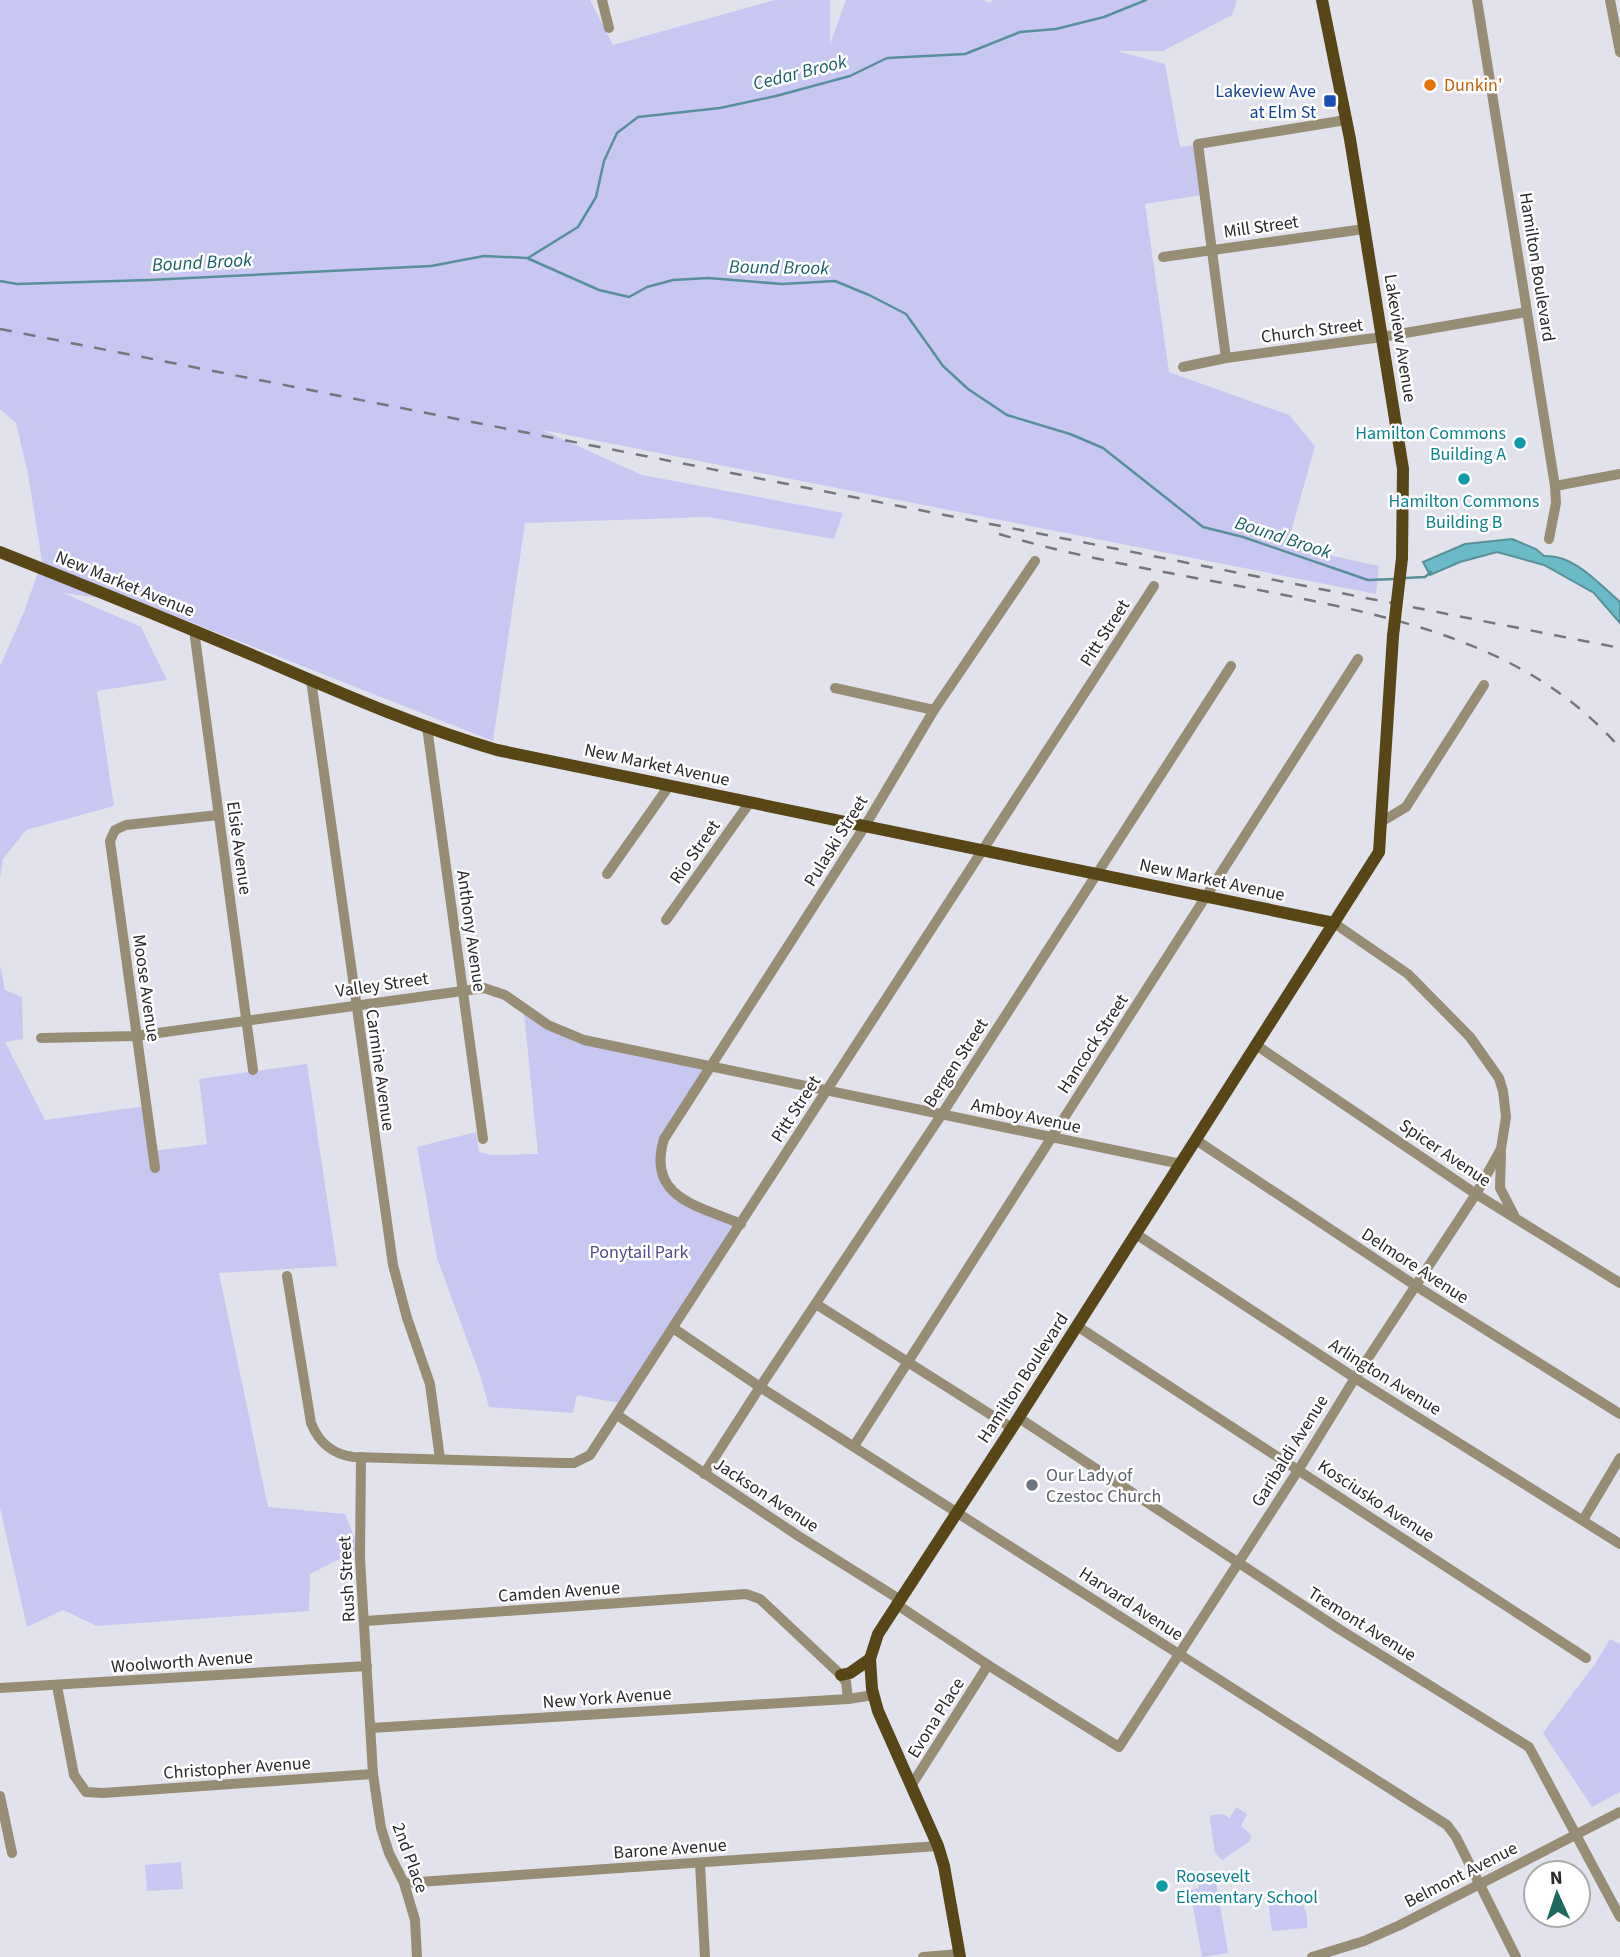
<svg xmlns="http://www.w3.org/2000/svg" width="1620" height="1957" font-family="'Source Sans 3',sans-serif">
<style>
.green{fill:#c8c7f1}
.water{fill:#6abbc7;stroke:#579099;stroke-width:2}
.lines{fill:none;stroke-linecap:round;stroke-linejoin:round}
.stream{stroke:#579099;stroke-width:2.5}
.minor{stroke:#978d75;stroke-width:10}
.major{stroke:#584616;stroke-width:12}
.rail{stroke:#75757b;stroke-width:2.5;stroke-dasharray:12 12;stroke-linecap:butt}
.major-bridge{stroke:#584616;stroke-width:12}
.food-dot{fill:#e8710a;stroke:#fff;stroke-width:2.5}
.transit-dot{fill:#1a4fb4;stroke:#fff;stroke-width:2.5}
.culture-dot{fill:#0f9aa8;stroke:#fff;stroke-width:2.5}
.worship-dot{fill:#6b7280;stroke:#fff;stroke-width:2.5}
.labels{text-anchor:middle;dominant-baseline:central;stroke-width:5;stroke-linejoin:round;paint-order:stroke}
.food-label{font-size:18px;fill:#c56008;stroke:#fff;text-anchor:start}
.transit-label{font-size:18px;fill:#164399;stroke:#fff;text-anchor:end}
.street-label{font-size:18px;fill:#2b2b2f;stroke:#fff}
.culture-label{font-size:18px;fill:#0d838f;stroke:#fff;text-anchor:end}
.park-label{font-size:18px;fill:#544b91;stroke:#fff}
.worship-label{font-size:18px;fill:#5b616d;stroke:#fff;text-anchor:start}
.water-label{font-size:19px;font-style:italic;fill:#1c6069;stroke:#fff}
</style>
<rect width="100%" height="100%" fill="#e2e2ec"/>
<g class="green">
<polygon points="0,0 590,0 613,45 775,0 830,0 830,44 846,0 983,0 989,3 993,0 1237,0 1232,15 1163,51 1117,51 1165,64 1180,147 1195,145 1202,195 1145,204 1169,372 1289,415 1315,446 1287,546 1379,566 1376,594 542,430 642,475 843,513 834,539 708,517 525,523 493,741 145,604 63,593 141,627 167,680 97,691 114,806 26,830 3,859 0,878 0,666 24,612 42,561 28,474 16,423 0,409"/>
<polygon points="0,965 5,990 22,997 23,1039 5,1042 45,1120 146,1106 153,1151 207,1144 199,1079 307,1064 337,1266 219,1273 268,1507 345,1514 359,1549 310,1574 309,1611 97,1626 63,1610 27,1627 0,1508"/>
<polygon points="524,1012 605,1046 710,1067 660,1149 673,1192 741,1219 624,1404 577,1395 573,1413 489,1407 480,1375 437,1258 417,1147 476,1132 479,1152 491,1155 538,1154"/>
<polygon points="1610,1639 1620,1644 1620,1792 1592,1807 1543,1733 1595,1664"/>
<polygon points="1236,1807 1247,1814 1241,1826 1251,1835 1250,1841 1222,1860 1215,1853 1210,1819 1211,1815 1223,1814 1230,1818"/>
<polygon points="181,1862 183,1889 147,1891 145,1865"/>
<polygon points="1216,1881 1228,1953 1202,1957 1190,1890 1199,1888 1198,1884"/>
<path d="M1283 1894C1303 1896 1308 1909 1307 1928L1272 1931 1268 1899 1276 1895Z"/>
</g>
<path class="water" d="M1512 539 1536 549 1544 556C1574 554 1599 584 1620 602V623L1594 593 1544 565 1497 552 1460 562 1430 575 1423 562 1465 544Z"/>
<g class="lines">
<g class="stream">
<polyline points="528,258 578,227 596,197 604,161 617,133 638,117 720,108 776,96 850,76 887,58 965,54 1020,32 1056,29 1104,17 1146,0"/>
<polyline points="0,281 17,284 149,280 431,266 484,256 527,258 599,290 629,297 647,287 673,280 708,278 782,284 835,281 869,295 906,314 943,366 968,389 1007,415 1070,434 1103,448 1203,527 1243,537 1368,580 1395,579"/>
<polyline points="1405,578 1425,577 1431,572"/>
</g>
<g class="minor">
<polyline points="602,0 609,28"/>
<polyline points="1477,0 1555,486 1556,503 1549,539"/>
<polyline points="1610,0 1620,52"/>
<polyline points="1163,257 1364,229"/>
<polyline points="1226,358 1198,144 1346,120"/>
<polyline points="1183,367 1226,358 1382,337 1527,312"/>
<polyline points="1555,486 1620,474"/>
<polyline points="194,630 253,1070"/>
<polyline points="311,680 393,1265 407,1318 430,1384 440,1459"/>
<polyline points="835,688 934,710"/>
<polyline points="427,727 483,1139"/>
<polyline points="1381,822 1406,807 1484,685"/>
<polyline points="607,874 669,786"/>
<polyline points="666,920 750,802"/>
<polyline points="41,1038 136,1036 484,988 505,995 548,1025 584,1040 1181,1164"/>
<polyline points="1256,1045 1476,1194 1620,1283"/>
<polyline points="1196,1140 1416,1286 1620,1414"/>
<polyline points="1501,1153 1500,1188 1514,1215"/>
<polyline points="155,1168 110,841 115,830 126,825 218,815"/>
<path d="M741 1224C699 1206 646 1198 664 1139L865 826 934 710 1035 561"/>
<polyline points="1136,1234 1355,1378 1620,1544"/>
<path d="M287 1276 311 1423C319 1443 332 1454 353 1457L563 1463H574L590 1455 1154 586"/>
<polyline points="816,1304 1012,1428"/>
<polyline points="1077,1326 1586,1658"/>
<polyline points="673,1328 760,1387 1447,1825 1456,1837 1516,1957"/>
<polyline points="617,1415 800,1537 899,1599"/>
<polyline points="1019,1418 1339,1629 1529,1747 1620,1917"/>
<polyline points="854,1446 1358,659"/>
<polyline points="361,1457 360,1559 373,1774 381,1828 389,1853 404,1883 415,1920 417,1957"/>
<polyline points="704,1474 760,1387 942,1114 1231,666"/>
<polyline points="1583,1520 1620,1458"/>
<polyline points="896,1604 988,1665 1119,1747 1299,1469 1355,1378 1476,1194 1501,1149 1506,1117 1503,1091 1499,1078 1470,1037 1408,974 1334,923"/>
<polyline points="365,1621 746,1594 760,1599 841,1675 846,1682 848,1699"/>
<polyline points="57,1686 74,1775 86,1792 103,1793 373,1774"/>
<polyline points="0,1688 367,1666"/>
<polyline points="371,1728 848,1699 874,1695"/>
<polyline points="911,1786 988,1665"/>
<polyline points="0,1796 12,1853"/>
<polyline points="700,1864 705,1957"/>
<polyline points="404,1883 938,1846"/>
<polyline points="923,1957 959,1954"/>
<polyline points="1312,1957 1364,1941 1400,1925 1620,1812"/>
</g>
<g class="major">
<polyline points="1322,0 1350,139 1403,469 1402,558"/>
<path d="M0 552C86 586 172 621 257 657 336 691 414 726 497 750L1334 923"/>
<polyline points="841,1675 850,1673 870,1659"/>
<polyline points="960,1957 944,1866 938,1846 878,1711 872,1689 870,1659 878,1634 1012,1428 1379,852 1393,636"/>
</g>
<g class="rail">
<polyline points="0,329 1620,648"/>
<path d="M999 534C1090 561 1186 575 1279 594 1405 619 1532 647 1620 748"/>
</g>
<polyline class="major-bridge" points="1393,636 1402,558"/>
</g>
<circle class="food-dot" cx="1430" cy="85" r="7"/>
<rect class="transit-dot" x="1323" y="94" width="14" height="14" rx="3.5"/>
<g class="culture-dot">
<circle cx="1520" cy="443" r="7"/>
<circle cx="1464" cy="479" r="7"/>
<circle cx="1162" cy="1886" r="7"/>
</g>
<circle class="worship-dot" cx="1032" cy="1485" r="7"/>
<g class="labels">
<g class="food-label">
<text x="1444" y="85">Dunkin'</text>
</g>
<g class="transit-label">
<text x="1316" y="91">Lakeview Ave<tspan x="1316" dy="21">at Elm St</tspan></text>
</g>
<g class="street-label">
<text transform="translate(1261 227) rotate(-8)">Mill Street</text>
<text transform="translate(1537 267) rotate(81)">Hamilton Boulevard</text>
<text transform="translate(1312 331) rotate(-7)">Church Street</text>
<text transform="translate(1400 338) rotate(81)">Lakeview Avenue</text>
<text transform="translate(125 584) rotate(22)">New Market Avenue</text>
<text transform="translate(1105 633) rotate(-57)">Pitt Street</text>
<text transform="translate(657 765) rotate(12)">New Market Avenue</text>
<text transform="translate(836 841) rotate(-58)">Pulaski Street</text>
<text transform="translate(239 848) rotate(82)">Elsie Avenue</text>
<text transform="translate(695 852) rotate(-55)">Rio Street</text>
<text transform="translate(1212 880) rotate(12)">New Market Avenue</text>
<text transform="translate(471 931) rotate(82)">Anthony Avenue</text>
<text transform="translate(382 985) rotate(-8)">Valley Street</text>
<text transform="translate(146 988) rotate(82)">Moose Avenue</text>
<text transform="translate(1093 1044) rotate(-57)">Hancock Street</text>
<text transform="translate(956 1063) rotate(-57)">Bergen Street</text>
<text transform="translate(380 1070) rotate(82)">Carmine Avenue</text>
<text transform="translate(796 1109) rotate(-57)">Pitt Street</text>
<text transform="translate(1026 1116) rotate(12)">Amboy Avenue</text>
<text transform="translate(1445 1153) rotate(34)">Spicer Avenue</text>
<text transform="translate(1415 1266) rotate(33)">Delmore Avenue</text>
<text transform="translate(1385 1377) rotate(32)">Arlington Avenue</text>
<text transform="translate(1023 1378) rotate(-57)">Hamilton Boulevard</text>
<text transform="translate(1290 1451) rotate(-58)">Garibaldi Avenue</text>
<text transform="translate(766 1495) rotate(33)">Jackson Avenue</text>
<text transform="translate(1376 1501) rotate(33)">Kosciusko Avenue</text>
<text transform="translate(347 1579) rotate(-93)">Rush Street</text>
<text transform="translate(559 1592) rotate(-4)">Camden Avenue</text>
<text transform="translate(1131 1604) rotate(33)">Harvard Avenue</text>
<text transform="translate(1362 1624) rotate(32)">Tremont Avenue</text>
<text transform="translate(182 1662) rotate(-4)">Woolworth Avenue</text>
<text transform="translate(607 1698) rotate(-4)">New York Avenue</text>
<text transform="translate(936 1718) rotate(-58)">Evona Place</text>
<text transform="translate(237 1768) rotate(-4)">Christopher Avenue</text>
<text transform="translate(670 1849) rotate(-4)">Barone Avenue</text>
<text transform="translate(410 1858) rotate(70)">2nd Place</text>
<text transform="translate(1461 1875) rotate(-27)">Belmont Avenue</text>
</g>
<g class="culture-label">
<text x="1506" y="433">Hamilton Commons<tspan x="1506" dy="21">Building A</tspan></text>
<text x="1464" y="501" text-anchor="middle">Hamilton Commons<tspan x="1464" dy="21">Building B</tspan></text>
<text x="1176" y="1876" text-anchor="start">Roosevelt<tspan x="1176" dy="21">Elementary School</tspan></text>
</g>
<g class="park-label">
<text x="639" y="1252">Ponytail Park</text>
</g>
<g class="worship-label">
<text x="1046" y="1475">Our Lady of<tspan x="1046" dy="21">Czestoc Church</tspan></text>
</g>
<g class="water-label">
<text transform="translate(800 73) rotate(-14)">Cedar Brook</text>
<text transform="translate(202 263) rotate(-3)">Bound Brook</text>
<text transform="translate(779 268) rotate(1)">Bound Brook</text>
<text transform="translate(1283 538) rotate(18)">Bound Brook</text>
</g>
</g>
<g transform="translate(1557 1894) rotate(357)"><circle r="33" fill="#ffffff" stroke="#aaaaac" stroke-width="2"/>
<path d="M0-5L12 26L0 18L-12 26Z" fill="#206961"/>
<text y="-10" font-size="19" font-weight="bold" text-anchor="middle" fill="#2b2b2f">N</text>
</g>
</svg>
